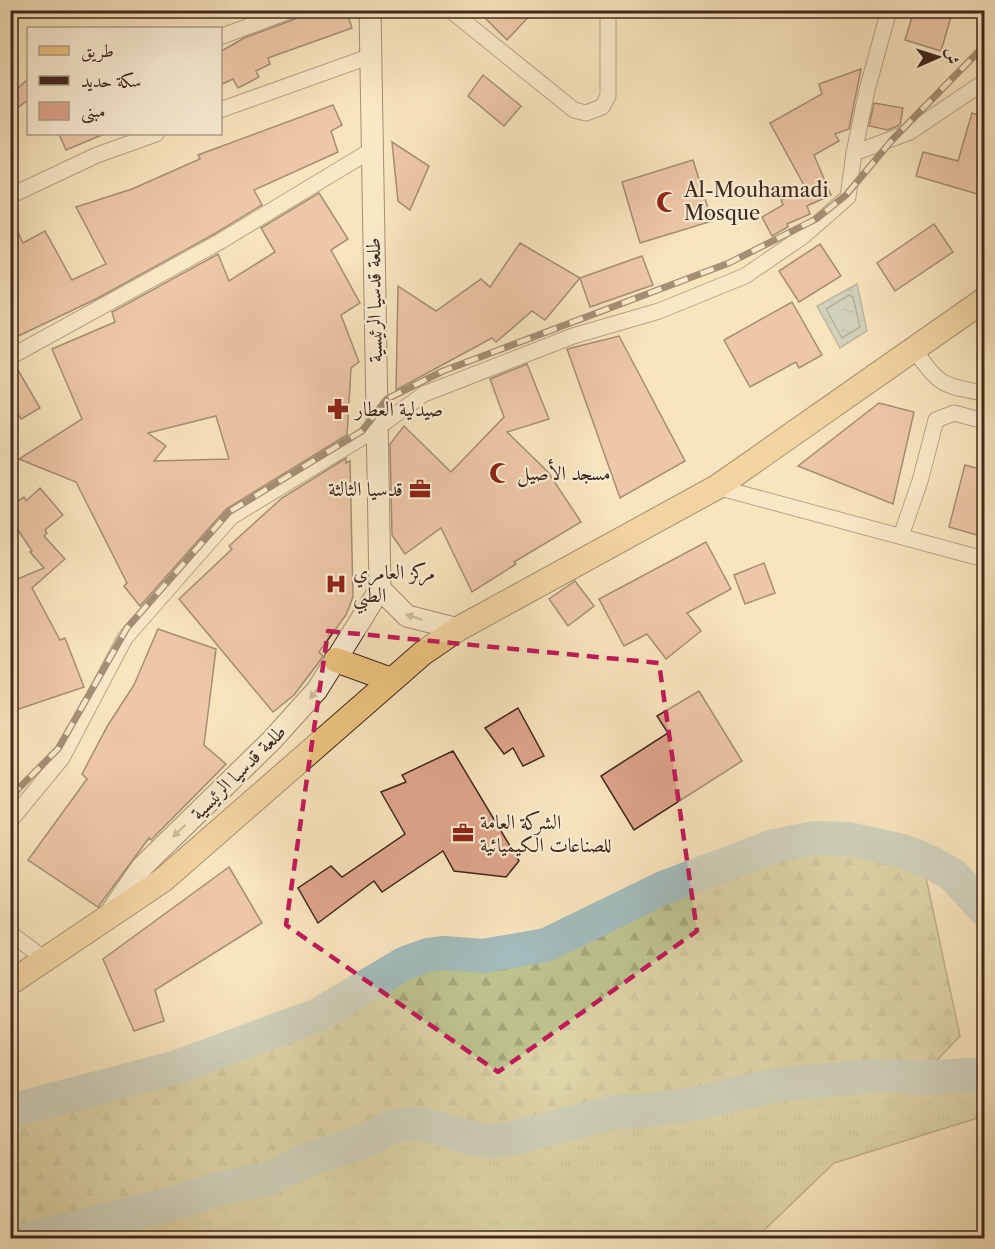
<svg xmlns="http://www.w3.org/2000/svg" width="995" height="1249" font-family="'Libre Caslon Text',Amiri,serif">
<style>
.grass{fill:url(#grass-tufts);stroke:#7f7656;stroke-width:1.5}
.forest{fill:url(#forest-firs);stroke:#7f7656;stroke-width:1.5}
.water{fill:url(#water-ripples);stroke:#7b807c;stroke-width:1.5}
.lines{fill:none;stroke-linecap:round;stroke-linejoin:round}
.shore{stroke:#72726c;stroke-width:1.5}
.river{stroke:#a3bcbc;stroke-width:34}
.building{fill:#dfa48c;stroke:#40271c;stroke-width:1.5;fill-rule:evenodd}
.street-casing{stroke:#6e5644;stroke-width:17}
.secondary-casing{stroke:#40271c;stroke-width:23}
.primary-casing{stroke:#40271c;stroke-width:26}
.street{stroke:#faedd4;stroke-width:15}
.secondary{stroke:#faedd4;stroke-width:21}
.primary{stroke:#ecc27e;stroke-width:24}
.rail-casing{stroke:#40271c;stroke-width:7}
.rail{stroke:#faedd4;stroke-width:4.5;stroke-dasharray:14;stroke-linecap:butt}
.oneway{fill:#9d8a78}
.marked{fill:none;stroke:#c2185b;stroke-width:4.5;stroke-dasharray:12 8;stroke-linejoin:round}
.labels{text-anchor:middle;dominant-baseline:central;stroke-width:4.5;stroke-linejoin:round;paint-order:stroke}
.poi-label{font-size:20px;fill:#40271c;stroke:#faedd4;text-anchor:start}
.street-label{font-size:20px;fill:#40271c;stroke:#faedd4}
</style>
<defs>
<pattern id="grass-tufts" width="24" height="20" patternUnits="userSpaceOnUse" patternTransform="scale(1.5)"><rect width="24" height="20" fill="#bec490"/><path d="M3 7l-1-3M5 7V3M7 7l1-3M15 17l-1-3M17 17v-4M19 17l1-3" fill="none" stroke="#a4a87c"/></pattern>
<pattern id="forest-firs" width="22" height="20" patternUnits="userSpaceOnUse" patternTransform="scale(1.5)"><rect width="22" height="20" fill="#bec490"/><path d="M5 1l3.5 6h-7zM16 11l3.5 6h-7z" fill="#a4a87c"/></pattern>
<pattern id="water-ripples" width="26" height="14" patternUnits="userSpaceOnUse" patternTransform="scale(1.5)"><rect width="26" height="14" fill="#a3bcbc"/><path d="M2 4q2-2 4 0t4 0M15 11q2-2 4 0t4 0" fill="none" stroke="#869998"/></pattern>
</defs>
<rect width="100%" height="100%" fill="#f8e4bd"/>
<filter id="stains"><feTurbulence type="fractalNoise" baseFrequency=".00333" numOctaves="4"/><feColorMatrix values="0 0 0 0 .2 0 0 0 0 .09 0 0 0 0 .02 0 0 0 .5 -.17"/></filter>
<radialGradient id="worn" r=".72"><stop offset=".6" stop-color="#630" stop-opacity="0"/><stop offset="1" stop-color="#630" stop-opacity=".3"/></radialGradient>
<polygon class="grass" points="935,1077 984,1083 984,1116 834,1163 756,1238 29,1238 267,1179 310,1159 350,1147 412,1124 477,1140 699,1103"/>
<polygon class="forest" points="849,839 922,859 960,1036 920,1078 819,1082 699,1103 590,1116 490,1141 412,1124 358,1144 160,1207 30,1238 11,1238 11,1111 189,1063 318,1015 428,955 483,956 546,945 676,883 774,846"/>
<polygon class="water" points="857,284 867,331 840,348 817,306"/>
<g class="lines">
<polygon class="shore" points="849,295 853,297 860,327 842,338 826,309"/>
<g class="river">
<polyline points="10,1111 174,1068 318,1015 405,963 428,955 445,953 483,956 546,945 663,888 774,846 816,838 849,839 903,851 934,864 954,876 984,909"/>
<polyline points="32,1238 160,1207 225,1187 267,1179 310,1159 366,1141 392,1126 412,1124 435,1127 477,1140 490,1141 511,1139 614,1112 642,1111 699,1103 776,1085 884,1075 920,1078 969,1075 984,1076"/>
</g>
</g>
<g class="building">
<polygon points="302,10 346,10 352,28 268,58 270,64 256,71 259,77 238,88 233,79 220,85 220,52 244,38 295,19"/>
<polygon points="477,10 535,10 507,40"/>
<polygon points="914,10 953,10 941,51 905,40"/>
<polygon points="861,69 849,129 835,134 839,141 814,155 831,195 807,206 810,214 787,224 788,227 772,236 762,217 783,205 781,200 806,189 770,123 822,94 819,84"/>
<polygon points="483,75 521,106 504,126 468,96"/>
<polygon points="28,79 28,100 10,113 10,95"/>
<polygon points="874,103 903,108 900,125 888,130 869,126"/>
<polygon points="333,105 342,125 331,131 338,152 254,190 262,205 216,233 98,298 10,340 10,214 23,243 45,231 72,280 106,264 76,207 132,189 200,159 198,155"/>
<polygon points="972,113 984,117 984,196 916,176 923,152 958,161"/>
<polygon points="59,134 104,134 66,150"/>
<polygon points="392,142 429,166 410,210 398,201"/>
<polygon points="693,160 712,221 640,243 622,182"/>
<path d="M319 193 348 239 331 250 360 303 341 315 359 362 351 368 347 435 226 509 140 606 124 586 127 583 76 482 19 459 82 419 52 349 115 322 112 312 218 254 229 281 275 252 261 228ZM216 416 229 459 154 461 166 446 148 433Z"/>
<polygon points="934,224 953,252 895,291 877,263"/>
<polygon points="520,243 580,278 545,320 532,311 496,342 492,338 396,390 398,286 436,311 481,279 490,287"/>
<polygon points="820,244 841,276 799,302 779,271"/>
<polygon points="642,256 653,285 590,307 580,278"/>
<polygon points="792,302 822,355 799,368 796,362 750,387 724,340"/>
<polygon points="619,336 685,461 620,498 567,349"/>
<polygon points="527,364 549,419 507,432 548,472 581,522 514,562 516,564 472,592 441,528 405,554 392,535 390,444 404,426 451,472 504,417 490,379"/>
<polygon points="15,365 40,408 21,419 10,402 10,367"/>
<polygon points="879,403 914,412 893,504 798,466"/>
<polygon points="346,458 346,463 350,461 353,597 346,615 319,652 323,656 319,662 294,695 273,712 179,599 232,549 229,546 282,498"/>
<polygon points="965,465 984,470 984,537 949,527"/>
<polygon points="40,488 63,515 45,530 47,533 44,536 65,559 32,588 60,640 65,638 84,687 10,712 10,582 44,568 30,552 32,551 10,518 10,506 24,497 26,501"/>
<polygon points="706,542 731,589 687,613 701,631 666,659 647,634 624,646 599,599"/>
<polygon points="764,563 775,593 745,604 734,575"/>
<polygon points="575,581 594,606 568,626 549,599"/>
<polygon points="158,629 216,649 204,745 226,764 151,840 149,838 98,907 28,860 87,779 82,774 108,725 134,685"/>
<polygon points="699,691 742,761 634,830 601,776 668,733 657,716"/>
<polygon points="518,708 544,756 523,766 513,748 504,754 485,728"/>
<polygon points="453,751 519,861 506,877 454,871 443,851 382,892 374,881 318,923 298,888 331,866 342,877 405,834 381,792 406,782 402,775"/>
<polygon points="229,867 262,923 155,990 164,1021 134,1031 103,959"/>
</g>
<g class="lines">
<defs>
<g id="street">
<polyline points="450,10 574,110 586,113 602,107 608,96 608,10"/>
<polyline points="220,37 292,10"/>
<polyline points="220,110 371,56"/>
<polyline points="854,153 867,90 889,10"/>
<polyline points="10,196 97,155 156,134"/>
<path d="M914 349C940 386 941 385 984 393"/>
<polyline points="10,357 221,241 370,151"/>
<polyline points="717,487 984,559"/>
<polyline points="901,536 920,481 936,420 954,413 984,421"/>
<polyline points="10,821 62,758 125,638 231,517 376,429 424,394 573,336 659,311 745,276 802,237 848,197 854,153 910,132 984,82"/>
<polyline points="10,933 46,960"/>
</g>
<g id="secondary">
<polyline points="380,589 407,616 458,629"/>
<polyline points="109,915 142,867 273,739 317,690 380,589 370,10"/>
</g>
<g id="primary">
<polyline points="336,660 391,680"/>
<polyline points="10,983 163,880 423,653 458,629 717,487 984,300"/>
</g>
</defs>
<use href="#street" class="street-casing"/>
<use href="#secondary" class="secondary-casing"/>
<use href="#primary" class="primary-casing"/>
<use href="#street" class="street"/>
<use href="#secondary" class="secondary"/>
<use href="#primary" class="primary"/>
<defs>
<polyline id="rail" points="10,797 58,749 127,628 229,512 362,431 387,399 443,371 729,263 816,219 846,195 893,139 984,46"/>
</defs>
<use href="#rail" class="rail-casing"/>
<use href="#rail" class="rail"/>
</g>
<defs><path id="oneway-solid" d="M-6-.8H1V-3.2L6.5 0L1 3.2V.8H-6Z" transform="scale(1.5)"/></defs>
<g class="oneway">
<use href="#oneway-solid" transform="translate(414 617) rotate(-162)"/>
<use href="#oneway-solid" transform="translate(315 692) rotate(128)"/>
<use href="#oneway-solid" transform="translate(179 831) rotate(136)"/>
</g>
<path d="M0 0H995V1249H0ZM328 631 659 663 697 931 498 1072 286 925Z" fill="#f8e4bd" fill-opacity=".55" fill-rule="evenodd"/>
<path class="marked" d="M328 631 659 663 697 931 498 1072 286 925Z"/>
<defs>
<symbol id="mosque-bare" viewBox="-9 -9 18 18"><path d="M3.5-4.9A6 6 0 1 0 3.5 4.9A5 5 0 1 1 3.5-4.9Z" fill="#8f2418" stroke="#faedd4" stroke-width="2.5" paint-order="stroke"/></symbol>
<symbol id="pharmacy-bare" viewBox="-9 -9 18 18"><path d="M-2-6h4v4h4v4h-4v4h-4v-4h-4v-4h4Z" fill="#8f2418" stroke="#faedd4" stroke-width="2.5" paint-order="stroke"/></symbol>
<symbol id="office-bare" viewBox="-9 -9 18 18"><path d="M-6-3h4V-5.5h4V-3h4V5H-6ZM-1-4.5V-3h2v-1.5ZM-6 0V1H6V0Z" fill="#8f2418" stroke="#faedd4" stroke-width="2.5" paint-order="stroke"/></symbol>
<symbol id="hospital-bare" viewBox="-9 -9 18 18"><path d="M-5-5h3v3.5h4V-5h3V5h-3V1.5h-4V5h-3Z" fill="#8f2418" stroke="#faedd4" stroke-width="2.5" paint-order="stroke"/></symbol>
</defs>
<g fill-rule="evenodd">
<use href="#mosque-bare" x="652" y="187" width="30" height="30"/>
<use href="#pharmacy-bare" x="323" y="394" width="30" height="30"/>
<use href="#mosque-bare" x="485" y="458" width="30" height="30"/>
<use href="#office-bare" x="405" y="474" width="30" height="30"/>
<use href="#hospital-bare" x="321" y="569" width="30" height="30"/>
<use href="#office-bare" x="448" y="818" width="30" height="30"/>
</g>
<g class="labels">
<g class="poi-label">
<text x="684" y="190">Al-Mouhamadi<tspan x="684" dy="23">Mosque</tspan></text>
<text x="355" y="409">صيدلية العطار</text>
<text x="517" y="473">مسجد الأصيل</text>
<text x="403" y="489" text-anchor="end">قدسيا الثالثة</text>
<text x="353" y="572">مركز العامري<tspan x="353" dy="23">الطبي</tspan></text>
<text x="480" y="822">الشركة العامة<tspan x="480" dy="23">للصناعات الكيميائية</tspan></text>
</g>
<g class="street-label">
<text transform="translate(374 300) rotate(-91)">طلعة قدسيا الرئيسية</text>
<text transform="translate(238 772) rotate(-45)">طلعة قدسيا الرئيسية</text>
</g>
</g>
<rect width="995" height="1249" fill="none" stroke="#f8e4bd" stroke-width="36"/>
<rect x="12" y="12" width="971" height="1225" fill="none" stroke="#40271c" stroke-width="3"/>
<rect x="18" y="18" width="959" height="1213" fill="none" stroke="#40271c" stroke-width="1.5"/>
<rect x="27" y="27" width="195" height="108" fill="#faedd4" stroke="#b09e8a" stroke-width="1.5"/>
<rect x="39" y="46" width="30" height="9" fill="#ecc27e" stroke="#b09e8a" stroke-width="1.5"/>
<text x="81" y="57" font-size="18" fill="#40271c">طريق</text>
<rect x="39" y="76" width="30" height="9" fill="#40271c" stroke="#b09e8a" stroke-width="1.5"/>
<text x="81" y="87" font-size="18" fill="#40271c">سكة حديد</text>
<rect x="39" y="102" width="30" height="18" fill="#dfa48c" stroke="#b09e8a" stroke-width="1.5"/>
<text x="81" y="117" font-size="18" fill="#40271c">مبنى</text>
<g transform="translate(938 57) rotate(87)" stroke="#faedd4" stroke-width="4.5" paint-order="stroke">
<path d="M0-4.5L10 22L0 15L-10 22Z" fill="#40271c"/>
<text y="-9" font-size="16" font-weight="bold" text-anchor="middle" fill="#40271c">ش</text>
</g>
<rect width="100%" height="100%" filter="url(#stains)"/>
<rect width="100%" height="100%" fill="url(#worn)"/>
</svg>
